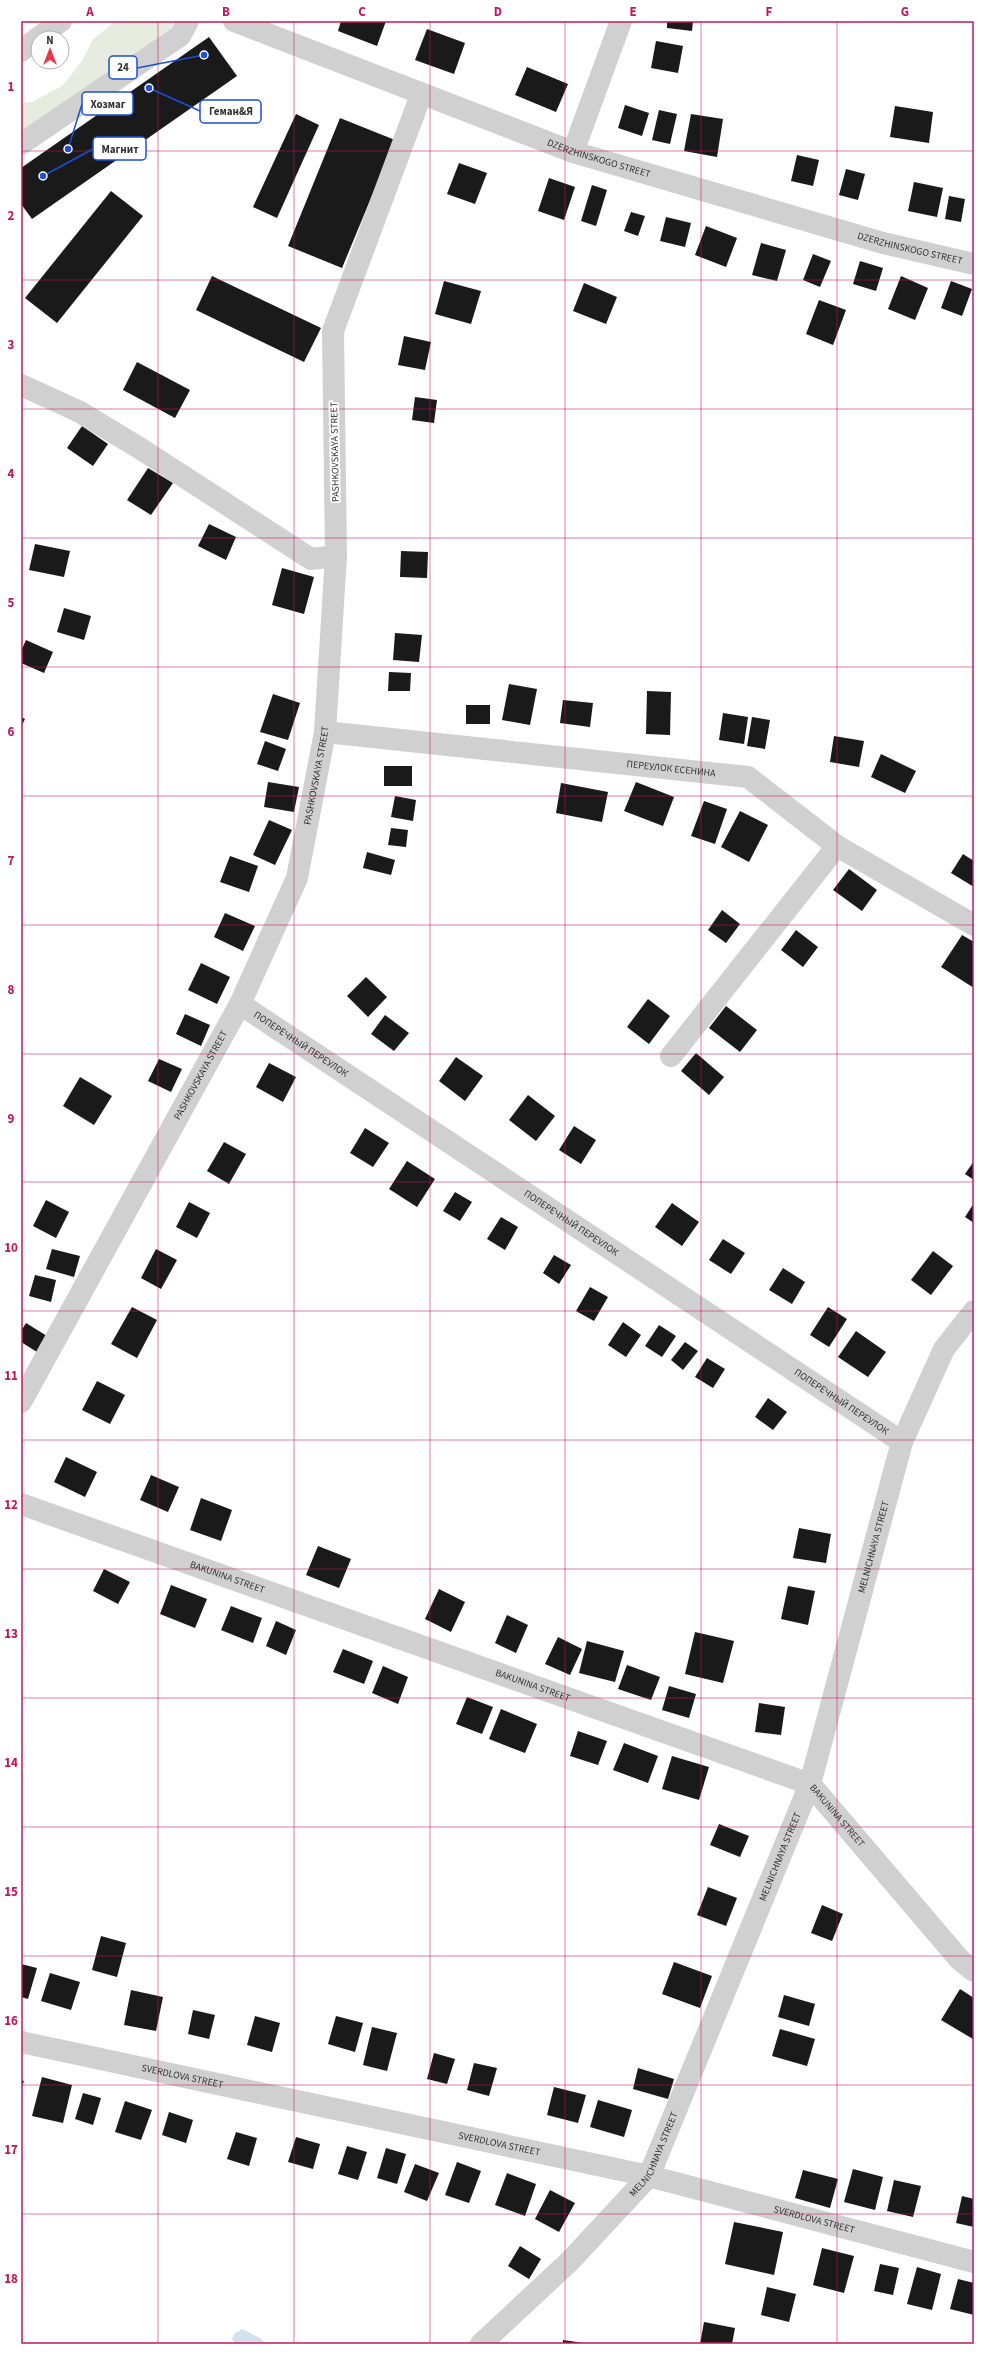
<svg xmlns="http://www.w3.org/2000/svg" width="995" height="2365" font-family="'Source Sans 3',sans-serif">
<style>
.green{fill:#e6ecdf}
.water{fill:#cfe2ee}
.building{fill:#1a1a1a}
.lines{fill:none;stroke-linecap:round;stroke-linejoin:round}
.minor{stroke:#d0d0d0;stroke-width:22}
.grid{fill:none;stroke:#c2185b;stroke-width:1;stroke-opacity:0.55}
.labels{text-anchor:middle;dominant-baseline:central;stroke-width:4;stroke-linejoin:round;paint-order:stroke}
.street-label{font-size:10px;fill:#333;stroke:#fff}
.leader{fill:none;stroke:#1d4ed8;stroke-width:1.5}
.callout-dot{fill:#1d4ed8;stroke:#fff;stroke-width:1.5}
.callout{fill:#fff;stroke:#1d4ed8;stroke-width:1.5}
.callout-label{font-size:11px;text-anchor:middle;font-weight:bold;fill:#333}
.neatline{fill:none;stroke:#c2185b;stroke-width:1.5}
.grid-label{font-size:13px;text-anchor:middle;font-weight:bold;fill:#c2185b}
</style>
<rect width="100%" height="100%" fill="#fff"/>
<polygon class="green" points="116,21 175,21 167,35 21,132 21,103 32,102 62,86 82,61 93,39"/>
<polygon class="water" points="242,2329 260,2338 266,2344 237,2344 232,2340 234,2334"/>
<g class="building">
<polygon points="341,21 386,21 377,46 338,31"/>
<polygon points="667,21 693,21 692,31 667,28"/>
<polygon points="427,29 465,43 454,74 415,60"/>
<polygon points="209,37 237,76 32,219 21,204 21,168"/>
<polygon points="656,41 683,46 678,73 651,68"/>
<polygon points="527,67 568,84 556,112 515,95"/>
<polygon points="625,105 649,113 642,136 618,128"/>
<polygon points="895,106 933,112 929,143 890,137"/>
<polygon points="659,110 677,114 670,144 652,140"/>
<polygon points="296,114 319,125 277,218 253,207"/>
<polygon points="691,114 723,119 717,157 684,151"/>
<polygon points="340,118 395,140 342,268 288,246"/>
<polygon points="797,155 819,160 813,186 791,181"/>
<polygon points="459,163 487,173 475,204 447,194"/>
<polygon points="846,169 865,174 858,200 839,195"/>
<polygon points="549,178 575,187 564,220 538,211"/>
<polygon points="914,182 943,188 937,217 908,211"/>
<polygon points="592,185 607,190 596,226 581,221"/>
<polygon points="111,191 143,216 57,323 25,298"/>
<polygon points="949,196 965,199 961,222 945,219"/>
<polygon points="631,212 645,216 638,236 624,231"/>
<polygon points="666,217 691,223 685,247 660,241"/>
<polygon points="706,226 737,238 726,267 695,255"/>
<polygon points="761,243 786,250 777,281 752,275"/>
<polygon points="813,254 831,261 820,287 803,280"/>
<polygon points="860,261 883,268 876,291 853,284"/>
<polygon points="212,276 321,328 304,362 196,310"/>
<polygon points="901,276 928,288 915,320 888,309"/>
<polygon points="444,281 481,291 471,324 435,314"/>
<polygon points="951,281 972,289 962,316 941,308"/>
<polygon points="584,283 617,297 606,324 573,311"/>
<polygon points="819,300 846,310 833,345 806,334"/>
<polygon points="404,336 431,342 425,370 398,365"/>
<polygon points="137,362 190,390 175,418 123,390"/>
<polygon points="415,397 437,400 434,423 412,420"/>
<polygon points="82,426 108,444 93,466 67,448"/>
<polygon points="148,468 173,483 151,515 127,500"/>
<polygon points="209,524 236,537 226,560 198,546"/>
<polygon points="35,544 70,551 64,577 29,570"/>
<polygon points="401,551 428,552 427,578 400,577"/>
<polygon points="282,568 314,577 304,614 272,605"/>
<polygon points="64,608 91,616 84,640 57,632"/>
<polygon points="395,633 422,635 419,662 393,660"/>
<polygon points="26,640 53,652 44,673 21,663 21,651"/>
<polygon points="389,672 411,673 410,691 388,691"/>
<polygon points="509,684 537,689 530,725 502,720"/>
<polygon points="647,691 671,692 670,735 646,734"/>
<polygon points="273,694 300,703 288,740 260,732"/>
<polygon points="563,700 593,703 590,727 560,723"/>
<rect x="466" y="705" width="24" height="19"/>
<polygon points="723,713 748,717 744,744 719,740"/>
<polygon points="21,717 25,719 21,727"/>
<polygon points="752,717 770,720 765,749 747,746"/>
<polygon points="834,736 864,741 859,767 830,762"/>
<polygon points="265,741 286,749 278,771 257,764"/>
<polygon points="881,754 916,771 905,793 871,777"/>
<rect x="384" y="766" width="28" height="20"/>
<polygon points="268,782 299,787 294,812 264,807"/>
<polygon points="636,782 674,797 663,826 624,811"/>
<polygon points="561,783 608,792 602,822 556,813"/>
<polygon points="395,796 416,800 413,821 391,817"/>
<polygon points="704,801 727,809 715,844 691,836"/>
<polygon points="740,811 768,825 749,862 721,847"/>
<polygon points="269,820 292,830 275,865 253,855"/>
<polygon points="391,828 408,830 406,847 388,845"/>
<polygon points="367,852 395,860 391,875 363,868"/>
<polygon points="963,854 974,861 974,887 951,873"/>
<polygon points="230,856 258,866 249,892 220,882"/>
<polygon points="849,869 877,890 862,911 833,890"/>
<polygon points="722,910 740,924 726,943 708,930"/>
<polygon points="225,913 255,926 243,951 214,937"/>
<polygon points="796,930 818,947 803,967 781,950"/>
<polygon points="962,935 974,942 974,988 941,967"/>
<polygon points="201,963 230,977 217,1004 188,990"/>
<polygon points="366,977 387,997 368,1017 347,996"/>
<polygon points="648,999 670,1016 649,1044 627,1027"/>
<polygon points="726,1006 757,1030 740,1052 709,1028"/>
<polygon points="185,1014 210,1025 201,1046 176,1034"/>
<polygon points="385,1015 409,1033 394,1051 371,1034"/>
<polygon points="696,1053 724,1077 709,1095 681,1071"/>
<polygon points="456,1057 483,1076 465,1101 439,1081"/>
<polygon points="159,1059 182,1069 171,1092 148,1081"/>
<polygon points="269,1063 296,1077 283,1102 256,1087"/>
<polygon points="80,1077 112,1096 94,1125 63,1106"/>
<polygon points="528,1095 555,1116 536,1141 509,1120"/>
<polygon points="574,1126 596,1140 581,1164 559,1150"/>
<polygon points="365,1128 389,1143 373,1167 350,1153"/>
<polygon points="224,1142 246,1154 229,1184 207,1171"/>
<polygon points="407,1161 435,1179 417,1207 389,1189"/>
<polygon points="974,1161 974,1180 965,1174"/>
<polygon points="455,1192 472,1202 460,1221 443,1211"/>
<polygon points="46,1200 69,1212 56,1238 33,1226"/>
<polygon points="189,1202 210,1213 197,1238 176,1227"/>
<polygon points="672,1203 699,1222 682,1246 655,1227"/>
<polygon points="974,1203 974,1223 965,1217"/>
<polygon points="501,1217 518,1227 505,1250 487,1239"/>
<polygon points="723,1239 745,1253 731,1274 709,1260"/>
<polygon points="52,1249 80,1256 74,1277 46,1269"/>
<polygon points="156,1249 177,1260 161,1289 141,1278"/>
<polygon points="933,1251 953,1266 931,1295 911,1280"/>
<polygon points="554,1255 571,1265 559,1284 543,1273"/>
<polygon points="783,1268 805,1282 792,1304 769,1290"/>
<polygon points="35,1275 56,1280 51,1302 29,1296"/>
<polygon points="590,1287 608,1297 594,1321 576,1311"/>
<polygon points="132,1307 157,1320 137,1358 111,1344"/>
<polygon points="828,1307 847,1319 829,1347 810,1335"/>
<polygon points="623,1322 641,1335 626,1357 608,1345"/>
<polygon points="26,1323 47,1336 37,1352 21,1342 21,1331"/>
<polygon points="659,1325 676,1336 662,1357 645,1346"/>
<polygon points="856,1331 886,1352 868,1377 838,1357"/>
<polygon points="685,1342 698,1351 683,1370 671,1360"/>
<polygon points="707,1358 725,1369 713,1388 695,1377"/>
<polygon points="97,1381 125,1395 110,1424 82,1410"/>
<polygon points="768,1398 787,1412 773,1430 755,1417"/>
<polygon points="66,1457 97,1472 85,1497 54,1482"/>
<polygon points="151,1475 179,1487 168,1512 140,1500"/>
<polygon points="201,1498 232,1510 221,1541 190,1530"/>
<polygon points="799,1528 831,1534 826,1563 793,1558"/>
<polygon points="318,1546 351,1559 339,1588 306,1575"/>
<polygon points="104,1569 130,1582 118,1604 93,1591"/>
<polygon points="171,1585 207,1599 195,1628 160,1614"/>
<polygon points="788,1586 815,1591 808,1625 781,1619"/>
<polygon points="439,1589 465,1602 451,1632 425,1619"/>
<polygon points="231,1606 262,1618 253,1643 221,1630"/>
<polygon points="507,1615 528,1625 516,1653 495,1643"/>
<polygon points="276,1621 296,1630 286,1655 266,1646"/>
<polygon points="695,1632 734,1641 723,1683 685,1674"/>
<polygon points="558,1637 582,1649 570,1675 545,1664"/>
<polygon points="587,1641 624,1651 615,1682 579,1673"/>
<polygon points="343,1649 373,1661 364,1684 333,1672"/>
<polygon points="627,1665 660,1677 651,1700 618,1689"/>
<polygon points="383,1666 408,1677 398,1704 372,1693"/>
<polygon points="669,1686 696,1694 689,1718 662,1710"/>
<polygon points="467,1697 493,1707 482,1734 456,1724"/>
<polygon points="759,1703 785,1707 781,1735 755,1732"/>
<polygon points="501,1709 537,1724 525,1753 489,1739"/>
<polygon points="578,1731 607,1741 598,1765 570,1756"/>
<polygon points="624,1743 658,1756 648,1783 613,1770"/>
<polygon points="672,1756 709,1767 699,1800 662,1789"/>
<polygon points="719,1824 749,1836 740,1857 710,1845"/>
<polygon points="708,1887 737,1898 726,1926 697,1915"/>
<polygon points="822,1905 843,1914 832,1941 811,1933"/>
<polygon points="101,1936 126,1943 117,1977 92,1970"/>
<polygon points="674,1962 712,1976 700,2008 662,1994"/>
<polygon points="21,1964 37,1968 28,1999 21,1997"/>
<polygon points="50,1973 80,1982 71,2010 41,2001"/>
<polygon points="960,1989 974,1998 973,2039 941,2020"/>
<polygon points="131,1990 163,1997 156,2031 124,2025"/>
<polygon points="784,1995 815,2004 809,2026 778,2017"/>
<polygon points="193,2010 215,2015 209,2039 188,2034"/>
<polygon points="255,2016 280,2023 272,2052 247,2045"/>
<polygon points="336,2016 363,2023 355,2052 328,2044"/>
<polygon points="372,2027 397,2033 387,2071 363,2065"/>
<polygon points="780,2029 815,2039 807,2066 772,2056"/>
<polygon points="434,2053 455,2059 447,2084 427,2079"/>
<polygon points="474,2063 497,2068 489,2096 467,2090"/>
<polygon points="638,2068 674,2079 668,2099 633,2089"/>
<polygon points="42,2077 72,2085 63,2123 32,2116"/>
<polygon points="21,2080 24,2081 21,2089"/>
<polygon points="554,2087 586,2095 578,2123 547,2115"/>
<polygon points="83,2093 101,2098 93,2125 75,2119"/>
<polygon points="598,2100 632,2110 624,2137 590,2127"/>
<polygon points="125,2101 152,2110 141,2140 115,2132"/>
<polygon points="169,2112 193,2120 186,2143 162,2135"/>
<polygon points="236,2132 257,2138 249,2166 227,2159"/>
<polygon points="296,2137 320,2144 313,2169 288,2162"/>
<polygon points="347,2146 367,2152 358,2180 338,2174"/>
<polygon points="386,2148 406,2154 397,2184 377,2178"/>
<polygon points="457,2162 481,2171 469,2203 445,2195"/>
<polygon points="415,2164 439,2173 427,2201 404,2192"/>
<polygon points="853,2169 883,2177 875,2210 844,2202"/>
<polygon points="803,2170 838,2179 830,2208 795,2198"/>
<polygon points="507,2173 536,2184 525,2216 495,2205"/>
<polygon points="894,2180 921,2186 913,2217 887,2211"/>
<polygon points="550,2190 575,2203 559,2232 535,2219"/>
<polygon points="962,2196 974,2199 974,2227 956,2223"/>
<polygon points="734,2222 783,2232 774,2275 725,2264"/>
<polygon points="520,2246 541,2259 529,2279 508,2266"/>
<polygon points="822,2248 854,2256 844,2293 813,2285"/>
<polygon points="880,2264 899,2268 893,2295 874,2291"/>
<polygon points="917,2267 941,2274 932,2310 907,2304"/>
<polygon points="958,2279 974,2283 974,2315 950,2309"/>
<polygon points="767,2287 796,2294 789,2322 761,2315"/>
<polygon points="704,2322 735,2328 732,2344 700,2344"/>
<polygon points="563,2340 584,2343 584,2344 563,2344"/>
</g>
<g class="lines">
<g class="minor">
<path id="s1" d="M234 21 573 152 883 243 974 264"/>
<polyline points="38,38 61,21"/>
<polyline points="21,51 38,38"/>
<polyline points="21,144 180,36 188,21"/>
<polyline points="573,152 621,21"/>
<polyline points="21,385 80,412 141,449 311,559 336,556"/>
<path id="s2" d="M325 732 748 777 837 846 974 925"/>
<path id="s3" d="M240 1004 902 1442"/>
<polyline points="671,1056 837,846"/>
<path id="s4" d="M21 1402 240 1004 297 878 325 732 336 556 333 331 421 95"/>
<path id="s5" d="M21 1504 810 1784 960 1960 974 1971"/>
<path id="s6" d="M21 2042 649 2176 974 2262"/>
<path id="s7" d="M481 2344 570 2261 649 2176 810 1784 902 1442 944 1349 974 1311"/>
</g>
</g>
<path class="grid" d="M158 21V2344M294 21V2344M430 21V2344M565 21V2344M701 21V2344M837 21V2344M21 151H974M21 280H974M21 409H974M21 538H974M21 667H974M21 796H974M21 925H974M21 1054H974M21 1182H974M21 1311H974M21 1440H974M21 1569H974M21 1698H974M21 1827H974M21 1956H974M21 2085H974M21 2214H974"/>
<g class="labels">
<g class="street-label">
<text stroke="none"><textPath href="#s1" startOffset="390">DZERZHINSKOGO STREET</textPath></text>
<text stroke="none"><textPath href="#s1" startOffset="714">DZERZHINSKOGO STREET</textPath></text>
<text transform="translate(335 452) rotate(-91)">PASHKOVSKAYA STREET</text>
<text stroke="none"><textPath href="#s2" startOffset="348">ПЕРЕУЛОК ЕСЕНИНА</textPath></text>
<text stroke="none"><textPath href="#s4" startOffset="697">PASHKOVSKAYA STREET</textPath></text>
<text stroke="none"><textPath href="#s3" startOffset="73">ПОПЕРЕЧНЫЙ ПЕРЕУЛОК</textPath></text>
<text stroke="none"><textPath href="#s4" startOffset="373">PASHKOVSKAYA STREET</textPath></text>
<text stroke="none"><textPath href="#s3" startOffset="397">ПОПЕРЕЧНЫЙ ПЕРЕУЛОК</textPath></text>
<text stroke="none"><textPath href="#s3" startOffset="721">ПОПЕРЕЧНЫЙ ПЕРЕУЛОК</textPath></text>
<text stroke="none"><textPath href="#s7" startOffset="907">MELNICHNAYA STREET</textPath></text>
<text stroke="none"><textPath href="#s5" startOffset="219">BAKUNINA STREET</textPath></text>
<text stroke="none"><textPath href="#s5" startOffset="543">BAKUNINA STREET</textPath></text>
<text stroke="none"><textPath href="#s5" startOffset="879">BAKUNINA STREET</textPath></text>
<text stroke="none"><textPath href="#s7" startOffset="583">MELNICHNAYA STREET</textPath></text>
<text stroke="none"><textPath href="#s6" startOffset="165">SVERDLOVA STREET</textPath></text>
<text stroke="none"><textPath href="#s6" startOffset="489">SVERDLOVA STREET</textPath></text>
<text stroke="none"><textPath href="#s7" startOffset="259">MELNICHNAYA STREET</textPath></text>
<text stroke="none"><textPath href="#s6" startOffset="813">SVERDLOVA STREET</textPath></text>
</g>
</g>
<path class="leader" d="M204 55L137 68M68 149L82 104M149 88L200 111M43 176L93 149"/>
<g class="callout-dot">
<circle cx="204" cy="55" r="4"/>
<circle cx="68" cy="149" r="4"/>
<circle cx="149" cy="88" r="4"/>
<circle cx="43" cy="176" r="4"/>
</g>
<g class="callout">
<rect x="109" y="56" width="28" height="23" rx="4"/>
<rect x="82" y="92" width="51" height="23" rx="4"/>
<rect x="200" y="100" width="61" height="23" rx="4"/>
<rect x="93" y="137" width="53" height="23" rx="4"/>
</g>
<g class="callout-label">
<text x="123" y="71">24</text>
<text x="108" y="108">Хозмаг</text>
<text x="231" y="115">Геман&amp;Я</text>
<text x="120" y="153">Магнит</text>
</g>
<rect width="995" height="2365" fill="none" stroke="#ffffff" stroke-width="44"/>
<g transform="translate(50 50)"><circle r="19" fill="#ffffff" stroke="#adadad"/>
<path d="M0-3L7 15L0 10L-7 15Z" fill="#e63946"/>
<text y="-6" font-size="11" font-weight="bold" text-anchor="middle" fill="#333333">N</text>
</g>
<rect x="22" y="22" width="951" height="2321" class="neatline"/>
<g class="grid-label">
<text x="90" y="16">A</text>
<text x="226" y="16">B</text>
<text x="362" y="16">C</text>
<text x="498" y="16">D</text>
<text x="633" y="16">E</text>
<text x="769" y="16">F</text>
<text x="905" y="16">G</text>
<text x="11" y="91">1</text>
<text x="11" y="220">2</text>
<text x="11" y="349">3</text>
<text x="11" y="478">4</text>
<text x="11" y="607">5</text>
<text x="11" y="736">6</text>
<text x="11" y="865">7</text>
<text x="11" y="994">8</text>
<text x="11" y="1123">9</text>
<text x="11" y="1252">10</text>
<text x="11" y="1380">11</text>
<text x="11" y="1509">12</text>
<text x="11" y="1638">13</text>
<text x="11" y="1767">14</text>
<text x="11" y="1896">15</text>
<text x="11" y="2025">16</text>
<text x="11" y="2154">17</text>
<text x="11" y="2283">18</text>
</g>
</svg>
